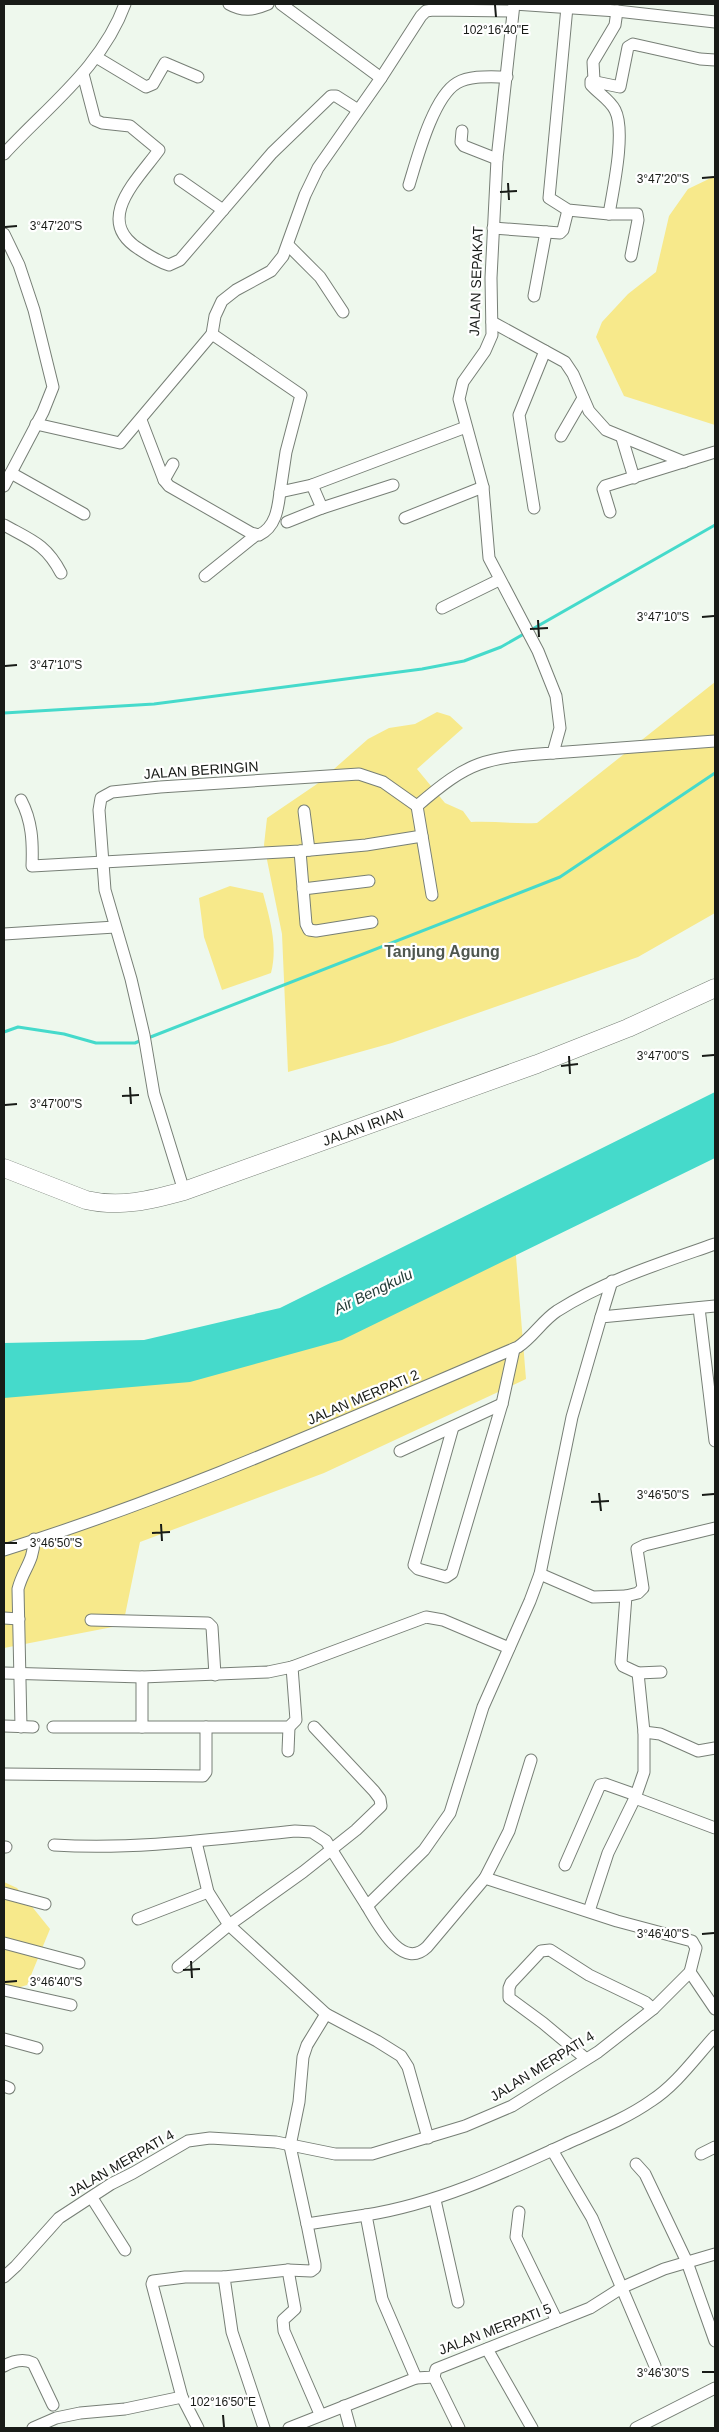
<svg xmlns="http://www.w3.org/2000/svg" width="719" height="2432" font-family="Arial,sans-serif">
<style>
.green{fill:#f7e98b}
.water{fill:#45dacb}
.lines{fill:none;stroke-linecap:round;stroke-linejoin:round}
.stream{stroke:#45dacb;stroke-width:3}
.minor-casing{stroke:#777f76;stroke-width:13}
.primary-casing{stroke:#777f76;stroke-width:19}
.minor{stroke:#fff;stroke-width:11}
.primary{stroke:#fff;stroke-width:18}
.ticks{fill:none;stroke:#181b17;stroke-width:2}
.labels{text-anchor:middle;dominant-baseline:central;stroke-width:4.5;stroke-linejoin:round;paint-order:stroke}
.street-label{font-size:14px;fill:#181b17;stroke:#fff}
.water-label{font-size:15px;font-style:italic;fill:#243d39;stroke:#fff}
.quarter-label{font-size:16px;font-weight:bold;fill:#4f574f;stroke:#fff}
.ticks-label{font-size:12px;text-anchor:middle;fill:#181b17;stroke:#fff;stroke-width:4.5;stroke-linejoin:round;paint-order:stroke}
</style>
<rect width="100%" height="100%" fill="#eef8ed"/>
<g class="green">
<polygon points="715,176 715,425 624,396 596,337 602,322 628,294 656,272 669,216 688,189"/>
<path d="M715 682V913L638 957 392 1043 288 1072 282 934 264 845 267 818 317 784 368 739 389 728 415 724 437 712 450 716 463 728 417 769 445 803 463 811 471 822C493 821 514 824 537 823Z"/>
<path d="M230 886 263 893C270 920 278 945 271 973L222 990 204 937 199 898Z"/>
<polygon points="515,1244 526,1379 324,1473 140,1542 123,1625 4,1648 4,1387"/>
<polygon points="4,1882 17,1888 50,1929 27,1985 4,1992"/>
</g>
<polygon class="water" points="715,1092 715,1158 342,1340 190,1382 4,1398 4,1343 144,1340 280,1308"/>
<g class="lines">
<g class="stream">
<polyline points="4,713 154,704 422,669 464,661 501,647 715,525"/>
<polyline points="4,1032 18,1027 64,1034 96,1043 135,1043 142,1040"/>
<polyline points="148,1038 560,877 715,773"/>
</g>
<defs>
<g id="minor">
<path d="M229 4C243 12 254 10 268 4"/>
<polyline points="281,4 381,78"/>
<polyline points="514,4 617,11 715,22"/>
<polyline points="567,7 549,198 568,210 609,214 637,214 638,220 631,256"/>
<polyline points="96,57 146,87 153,84 165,63 198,77"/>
<path d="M83 74 95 120 102 123 130 126 159 150C138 179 93 220 139 249 148 255 159 262 169 265L180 260 272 153 331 96H336L358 110"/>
<polyline points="594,80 593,62 615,25 617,11"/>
<polyline points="462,131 461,142 464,146 497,159"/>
<path d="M4 154C48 106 102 67 125 4"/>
<polyline points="180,180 223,210"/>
<path d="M409 185C417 159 433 97 457 83 471 75 491 77 507 77"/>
<path d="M609 214C613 190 626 131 615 110 610 100 598 93 591 85V81L620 87 628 47 633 44 700 59 715 60"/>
<polyline points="493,228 560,233 563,230 568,210"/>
<polyline points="4,234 19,265 34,310 53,387 43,412 4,486"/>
<polyline points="288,245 320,277 343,312"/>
<polyline points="534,296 546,232"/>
<polyline points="492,322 565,362 573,374 589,411 606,430 684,462"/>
<polyline points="212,334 215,316 222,301 236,290 271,271 283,256 305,195 318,168 381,78 421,16 426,11 433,10 512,11"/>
<path d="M141 420 164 480 169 486 251 533 259 535C276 527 278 508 280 492"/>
<polyline points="36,424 120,443 212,334 301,395 286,452 280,492 312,485 466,427"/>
<polyline points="561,436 583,398"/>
<polyline points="622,438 634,478"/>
<polyline points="11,473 84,514"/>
<polyline points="164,480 173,464"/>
<polyline points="312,485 322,508 393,485"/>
<polyline points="534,508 519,415 545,351"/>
<polyline points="610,512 603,489 605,486 715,452"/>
<polyline points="405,518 483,487"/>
<polyline points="287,522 322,508"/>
<path d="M4 525C31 540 46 544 61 573"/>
<polyline points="205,576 256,535"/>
<polyline points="442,608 499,580"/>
<polyline points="553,753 715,741"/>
<path d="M21 800C32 821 33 842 32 866L300 851 366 845 422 836"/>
<polyline points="417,806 432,895"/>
<polyline points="304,811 309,850"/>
<polyline points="300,851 306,924 309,930 316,931 372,922"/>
<polyline points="303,889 369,881"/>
<polyline points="4,934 115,927"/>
<path d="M184 1191 154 1094 144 1035 131 979 105 890 99 810 101 798 112 792 160 787 359 774 383 782 417 806C470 760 484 758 553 753L560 728 556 696 538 651 489 558 483 487 459 399 463 382 485 351 492 335 491 278 497 159 514 4"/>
<polyline points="699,1308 715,1441"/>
<polyline points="601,1317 612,1281"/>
<polyline points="453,1427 414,1565 418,1569 446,1577 452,1573 502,1404 514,1349"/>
<polyline points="400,1451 502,1404"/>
<path d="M4 1550C180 1495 348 1419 518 1347 533 1337 542 1321 557 1311 606 1280 661 1263 715 1244"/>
<polyline points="540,1574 593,1597 626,1596"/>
<polyline points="4,1618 19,1619"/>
<polyline points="91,1620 208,1623 212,1627 215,1675"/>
<polyline points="4,1673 142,1677 268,1672 292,1667 426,1617 443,1620 509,1648"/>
<polyline points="638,1673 661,1672"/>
<polyline points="4,1726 33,1727"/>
<path d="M21 1727 18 1589C23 1569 34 1562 34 1539"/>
<polyline points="53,1727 142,1727 142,1677"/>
<polyline points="142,1727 289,1727 296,1720 292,1667"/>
<polyline points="314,1727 374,1791 380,1799 381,1806 356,1830 303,1872 229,1925 326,2014 377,2041 401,2056 408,2067 428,2138"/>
<polyline points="644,1732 660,1734 698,1751 715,1748"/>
<polyline points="288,1751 289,1727"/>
<polyline points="4,1774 203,1776 206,1772 206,1727"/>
<polyline points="635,1798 715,1828"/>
<path d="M54 1845C136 1850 215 1839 295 1831L312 1832 326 1841 367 1906 424 1850 450 1813 483 1707 530 1601 540 1574 572 1417 601 1317 715 1306"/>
<polyline points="4,1847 6,1847"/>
<polyline points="565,1865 600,1785 605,1784 636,1795"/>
<polyline points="485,1878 509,1831 531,1760"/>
<polyline points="4,1893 45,1904"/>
<path d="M367 1906C378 1924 402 1971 427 1947L485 1878 617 1921 692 1941 696 1948 690 1972"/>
<polyline points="589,1911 608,1853 635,1798 644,1772 644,1732 638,1673 623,1666 621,1662 626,1596 638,1593 643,1588 637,1549 645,1545 715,1528"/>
<polyline points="138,1919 208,1892"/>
<polyline points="4,1943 79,1963"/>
<polyline points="178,1967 229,1925 208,1892 196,1842"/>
<polyline points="4,1990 71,2005"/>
<polyline points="4,2039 37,2048"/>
<polyline points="585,2058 543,2023 509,1998 509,1988 511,1983 541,1951 550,1950 589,1975 645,2002 653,2009"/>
<polyline points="4,2086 9,2088"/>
<polyline points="552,2150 592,2218 655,2366"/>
<polyline points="701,2154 715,2147"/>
<polyline points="636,2164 645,2174 687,2262 715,2341"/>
<polyline points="92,2198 125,2250"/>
<polyline points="435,2200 458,2302"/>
<polyline points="519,2212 516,2237 557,2321"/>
<polyline points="307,2224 290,2146 299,2102 303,2057 307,2045 326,2014"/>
<polyline points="288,2270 295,2309 283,2320 284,2331 320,2414"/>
<polyline points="4,2277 16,2266 59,2218 111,2184 133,2173 188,2141 210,2138 276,2142 335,2154 372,2154 465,2126 512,2106 598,2052 653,2009 690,1972 715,2009"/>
<polyline points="487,2349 532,2428"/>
<path d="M4 2366C13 2361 23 2358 33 2363L53 2405"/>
<polyline points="434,2377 459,2428"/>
<path d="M416 2378 382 2299 366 2215C437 2204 505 2172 570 2142 597 2130 627 2118 651 2101 676 2085 695 2058 715 2036"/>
<polyline points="344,2406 350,2428"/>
<polyline points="33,2428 56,2418 80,2413 125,2409 182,2397"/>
<polyline points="198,2428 182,2397 152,2284 153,2281 185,2277 224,2277"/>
<polyline points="264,2428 232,2332 224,2277 288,2270 311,2271 315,2268 315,2264 307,2224 366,2215"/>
<polyline points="289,2428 416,2378 434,2377 436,2369 590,2308 623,2287 664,2269 715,2254"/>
<polyline points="636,2428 715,2388"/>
</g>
<path id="primary" d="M4 1168 86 1200C120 1208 151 1200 184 1191L537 1064 628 1028 715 988"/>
</defs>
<use href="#minor" class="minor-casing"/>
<use href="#primary" class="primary-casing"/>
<use href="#minor" class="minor"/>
<use href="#primary" class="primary"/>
</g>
<path class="ticks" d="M495 5 496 17M702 178 714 177M508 183 509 200M500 192 517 191M5 227 17 226M702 617 714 616M538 620 539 637M530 629 548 628M5 666 17 665M569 1056 570 1074M702 1056 714 1055M561 1066 578 1064M130 1087 131 1104M122 1096 139 1095M5 1105 17 1104M599 1493 601 1511M702 1495 714 1494M591 1502 609 1501M161 1524 162 1541M152 1533 170 1532M5 1543H17M702 1934 714 1933M191 1961 192 1978M183 1970 200 1969M5 1982 17 1981M702 2372H714M223 2415 224 2427"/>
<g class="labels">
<g class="street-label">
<text transform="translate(476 281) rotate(-88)">JALAN SEPAKAT</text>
<text transform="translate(201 770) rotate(-4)">JALAN BERINGIN</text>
<text transform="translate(363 1127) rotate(-20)">JALAN IRIAN</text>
<text transform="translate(363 1397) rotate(-23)">JALAN MERPATI 2</text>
<text transform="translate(542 2066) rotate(-32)">JALAN MERPATI 4</text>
<text transform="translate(121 2163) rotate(-30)">JALAN MERPATI 4</text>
<text transform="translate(495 2329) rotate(-21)">JALAN MERPATI 5</text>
</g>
<g class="water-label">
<text transform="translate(373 1291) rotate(-26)">Air Bengkulu</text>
</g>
<g class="quarter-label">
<text x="442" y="951">Tanjung Agung</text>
</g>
</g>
<g class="ticks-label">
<text x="496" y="34">102°16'40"E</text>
<text x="663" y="183">3°47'20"S</text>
<text x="56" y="230">3°47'20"S</text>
<text x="663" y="621">3°47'10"S</text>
<text x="56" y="669">3°47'10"S</text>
<text x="663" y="1060">3°47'00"S</text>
<text x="56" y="1108">3°47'00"S</text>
<text x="663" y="1499">3°46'50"S</text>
<text x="56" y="1547">3°46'50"S</text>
<text x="663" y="1938">3°46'40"S</text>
<text x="56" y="1986">3°46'40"S</text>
<text x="663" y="2377">3°46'30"S</text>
<text x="223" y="2406">102°16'50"E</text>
</g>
<rect width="719" height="2432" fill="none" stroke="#181b17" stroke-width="10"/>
</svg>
